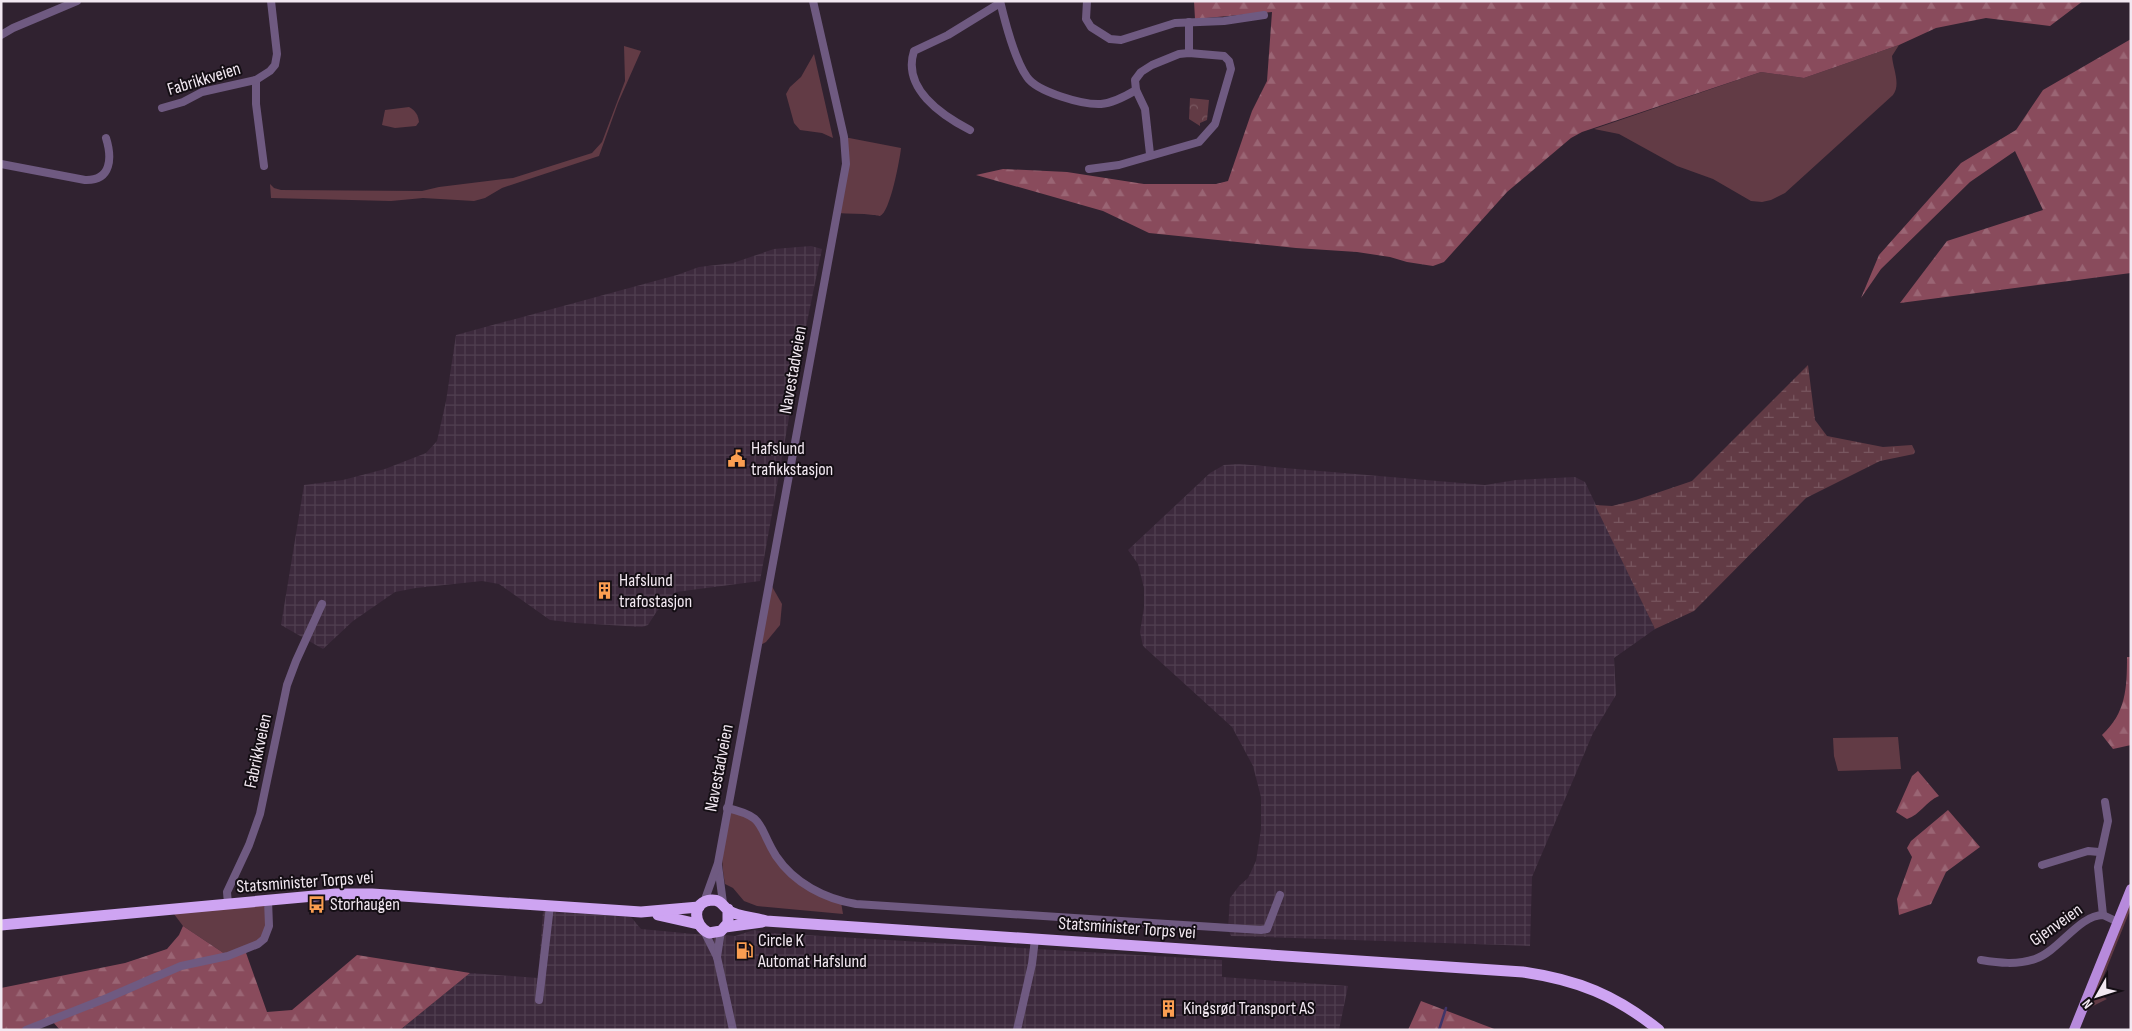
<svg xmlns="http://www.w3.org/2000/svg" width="2132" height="1031" font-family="'Sofia Sans Condensed',sans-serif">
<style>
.industrial{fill:url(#industrial-grid)}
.grass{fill:#623b45}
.forest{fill:url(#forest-firs)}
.wetland{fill:url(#wetland-marsh)}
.park{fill:url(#park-crowns)}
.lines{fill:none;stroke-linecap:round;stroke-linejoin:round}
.stream{stroke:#403569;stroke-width:2.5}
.minor{stroke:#6f5a81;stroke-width:8}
.major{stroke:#b78adc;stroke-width:10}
.highway{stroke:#cea4f2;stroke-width:11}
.labels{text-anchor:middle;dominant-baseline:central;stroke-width:4;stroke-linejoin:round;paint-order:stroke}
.street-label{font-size:18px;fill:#f2e8f1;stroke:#140e14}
.poi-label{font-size:18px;fill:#f2e8f1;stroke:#140e14;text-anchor:start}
</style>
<defs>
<pattern id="industrial-grid" width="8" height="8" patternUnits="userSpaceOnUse" patternTransform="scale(1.25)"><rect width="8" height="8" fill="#3d2a3d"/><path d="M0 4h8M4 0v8" fill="none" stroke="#503f50"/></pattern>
<pattern id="forest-firs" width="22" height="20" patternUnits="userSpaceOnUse" patternTransform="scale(1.25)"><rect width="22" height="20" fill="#894b5c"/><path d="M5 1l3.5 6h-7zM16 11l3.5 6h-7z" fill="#9a6574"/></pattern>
<pattern id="wetland-marsh" width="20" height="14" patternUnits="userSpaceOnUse" patternTransform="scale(1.25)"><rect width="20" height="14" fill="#623b45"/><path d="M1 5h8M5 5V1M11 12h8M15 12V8" fill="none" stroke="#795760"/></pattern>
<pattern id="park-crowns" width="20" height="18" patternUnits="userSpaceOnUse" patternTransform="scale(1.25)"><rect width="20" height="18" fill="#623b45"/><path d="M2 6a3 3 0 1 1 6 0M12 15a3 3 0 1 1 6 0" fill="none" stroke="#795760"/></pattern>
</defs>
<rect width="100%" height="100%" fill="#302230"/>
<g class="industrial">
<polygon points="811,246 822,249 800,356 760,581 676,592 657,611 648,625 642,627 576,623 550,620 499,584 482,581 416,588 395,592 353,621 323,649 281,625 304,485 343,480 385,469 426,453 437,441 446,401 456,335 677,275 699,267 733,263 774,249"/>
<polygon points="1239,464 1485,485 1516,480 1575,477 1585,482 1655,629 1614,658 1616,695 1593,733 1532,877 1530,946 1231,936 1228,929 1230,898 1239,886 1248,878 1256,861 1261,829 1261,797 1253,766 1232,727 1143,646 1140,632 1144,607 1144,588 1138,564 1128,550 1210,473 1224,465"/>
<polygon points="543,911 631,917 641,929 694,934 735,936 754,930 771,933 1222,960 1222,977 1348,986 1339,1030 400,1030 470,973 538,978"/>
</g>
<g class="grass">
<path d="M1899 45 1892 56C1893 69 1901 84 1893 95L1785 193 1771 200 1762 202 1751 201 1713 179 1677 166 1619 134 1594 129 1761 72 1804 78Z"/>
<polygon points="624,46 641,51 618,103 599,156 520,182 502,188 485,198 474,201 423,198 391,201 271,198 270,184 274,188 281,190 422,191 439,187 513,178 592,153 602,142 625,81"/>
<polygon points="814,54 833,138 822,133 800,130 794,123 786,94 790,87 801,77"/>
<path d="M409 107C416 111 418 115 419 122L416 126 395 128 382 125 385 110Z"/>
<path d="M844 137 901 148C900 159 890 213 880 216 879 216 875 215 873 215 861 213 849 214 837 213L846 164Z"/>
<polygon points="770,583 782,604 780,625 766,642 757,647"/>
<polygon points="1898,737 1901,769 1838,771 1834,756 1833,738"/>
<path d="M727 808 752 816 793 876 841 902 843 914 757 906 744 901 733 888 725 884C720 859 722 833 727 808Z"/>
<polygon points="2131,897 2131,908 2100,985 2102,996 2107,999 2085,1010"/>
<polygon points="268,900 269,926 264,939 228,956 183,926 171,910"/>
</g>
<g class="forest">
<polygon points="1194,1 2083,1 2050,26 1986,18 1936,28 1899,45 1804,78 1761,72 1582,132 1571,138 1507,192 1444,262 1433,266 1407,262 1390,257 1357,252 1296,248 1149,233 1103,211 976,175 1003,169 1067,172 1144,184 1216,184 1228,181 1252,111 1267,81 1272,12 1195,19"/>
<polygon points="2131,39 2131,273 1900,303 1947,241 2043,210 2015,151 1970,182 1881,269 1861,298 1879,255 1961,163 2016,130 2043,90"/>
<path d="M2127 657H2131V745L2113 749 2102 735C2126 713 2127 688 2127 657Z"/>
<path d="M1918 771 1939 796C1926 801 1920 815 1907 819L1896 812 1912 776Z"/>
<polygon points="1948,810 1980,847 1946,872 1931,904 1899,915 1897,899 1912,857 1907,848 1911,841"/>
<polygon points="183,926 228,956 245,950 267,1012 292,1010 357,955 470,973 400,1030 60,1030 52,1021 26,1030 1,1030 1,988 125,963 167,949 179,935"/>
<polygon points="1421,1001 1497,1030 1408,1030"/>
</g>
<polygon class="wetland" points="1808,365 1815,420 1827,436 1883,447 1912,445 1915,451 1914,454 1880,461 1806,498 1694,611 1655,629 1595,505 1612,506 1636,500 1692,481"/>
<polygon class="park" points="1190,98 1209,100 1207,120 1200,123 1200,126 1189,119"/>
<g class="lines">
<polyline class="stream" points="1439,1030 1446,1008"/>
<g class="minor">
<path d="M1000 1C1005 22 1015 60 1027 77 1037 92 1083 105 1101 104 1113 103 1126 96 1136 90"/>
<polyline points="1087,1 1086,19 1091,27 1110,39 1121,40 1175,23 1224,21 1264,15"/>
<polyline points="1,35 13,28 77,1"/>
<polyline points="1189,53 1189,22"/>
<polyline points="256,80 256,104 264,166"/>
<polyline points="162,108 183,102 202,92 256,80 270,71 275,65 277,54 271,1"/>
<path d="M970 130C941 115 902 88 914 51L948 35 1000 3"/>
<path d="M1 164 85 180C112 181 112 157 106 138"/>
<polyline points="1089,169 1119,165 1199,142 1215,124 1231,69 1229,61 1224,56 1189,53 1179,54 1152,65 1141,72 1135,80 1136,90 1145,109 1150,154"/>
<path d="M727 808C767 817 757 826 776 856 794 883 825 899 856 904L1261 930 1267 929 1280 895"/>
<polyline points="718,865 723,903"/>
<polyline points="2042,865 2088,851 2099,852"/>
<polyline points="704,902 718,863 846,164 844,137 813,1"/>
<polyline points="228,904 227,892 249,845 260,814 287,685 296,661 322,604"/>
<polyline points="2103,915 2098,867 2108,821 2105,802"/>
<polyline points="704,931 717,957 733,1030"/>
<polyline points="717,957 721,931"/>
<path d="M1981 960C1999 963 2017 965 2035 959 2059 951 2079 915 2103 915L2118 922"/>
<polyline points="539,1000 550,906"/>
<polyline points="26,1030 107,998 181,966 228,956 258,944 264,939 269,926 268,900"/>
<polyline points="1017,1030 1032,964 1035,939"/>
</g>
<polyline class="major" points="2074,1030 2131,889"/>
<g class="highway">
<path d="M728 909V923L721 931 709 933C693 926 691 901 712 900 721 900 722 905 728 910 737 917 755 917 766 921L1523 972C1578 980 1615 995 1659 1030"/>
<polyline points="658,915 698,924"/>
<polyline points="1,925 336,894 372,894 641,912 699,907"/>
<polyline points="725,927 762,922"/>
</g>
</g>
<defs>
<symbol id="civic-bare" viewBox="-9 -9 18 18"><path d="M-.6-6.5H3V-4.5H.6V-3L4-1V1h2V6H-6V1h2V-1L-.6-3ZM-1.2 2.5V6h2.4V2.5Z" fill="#fb9e51" stroke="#140e14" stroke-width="2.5" paint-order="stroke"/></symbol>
<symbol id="building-bare" viewBox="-9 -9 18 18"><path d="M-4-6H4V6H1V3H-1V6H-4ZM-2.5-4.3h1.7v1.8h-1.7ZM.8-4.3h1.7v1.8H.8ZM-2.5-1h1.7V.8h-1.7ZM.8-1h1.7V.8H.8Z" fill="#fb9e51" stroke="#140e14" stroke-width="2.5" paint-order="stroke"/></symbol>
<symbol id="bus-bare" viewBox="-9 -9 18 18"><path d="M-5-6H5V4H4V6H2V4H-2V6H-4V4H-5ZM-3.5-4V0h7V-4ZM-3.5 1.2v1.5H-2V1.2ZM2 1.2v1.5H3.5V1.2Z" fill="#fb9e51" stroke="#140e14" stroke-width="2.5" paint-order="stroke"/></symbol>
<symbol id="fuel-bare" viewBox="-9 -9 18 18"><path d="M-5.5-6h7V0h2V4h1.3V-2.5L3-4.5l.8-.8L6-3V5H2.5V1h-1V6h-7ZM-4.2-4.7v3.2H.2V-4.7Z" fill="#fb9e51" stroke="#140e14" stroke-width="2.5" paint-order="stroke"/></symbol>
</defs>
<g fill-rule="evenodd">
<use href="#civic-bare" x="724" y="446" width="25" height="25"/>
<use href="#building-bare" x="592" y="578" width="25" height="25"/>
<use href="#bus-bare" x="304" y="892" width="25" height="25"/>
<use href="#fuel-bare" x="732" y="938" width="25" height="25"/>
<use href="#building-bare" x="1156" y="996" width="25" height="25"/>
</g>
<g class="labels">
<g class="street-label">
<text transform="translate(204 79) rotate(-17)">Fabrikkveien</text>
<text transform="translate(793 370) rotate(-80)">Navestadveien</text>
<text transform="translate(258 751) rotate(-78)">Fabrikkveien</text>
<text transform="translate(719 768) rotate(-79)">Navestadveien</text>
<text transform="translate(305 882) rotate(-4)">Statsminister Torps vei</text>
<text transform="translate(2056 925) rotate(-35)">Gjenveien</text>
<text transform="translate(1127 928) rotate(4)">Statsminister Torps vei</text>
</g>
<g class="poi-label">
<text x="751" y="448">Hafslund<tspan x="751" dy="21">trafikkstasjon</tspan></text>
<text x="619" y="580">Hafslund<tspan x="619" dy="21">trafostasjon</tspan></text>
<text x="330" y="904">Storhaugen</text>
<text x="758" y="940">Circle K<tspan x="758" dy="21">Automat Hafslund</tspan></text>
<text x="1183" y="1008">Kingsrød Transport AS</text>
</g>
</g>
<rect width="2132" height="1031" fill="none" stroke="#f2e8f1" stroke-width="5"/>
<g transform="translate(2097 996) rotate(231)" stroke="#140e14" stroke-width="4" paint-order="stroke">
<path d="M0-4L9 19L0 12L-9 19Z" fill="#f2e8f1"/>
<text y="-8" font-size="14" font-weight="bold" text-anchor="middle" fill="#f2e8f1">N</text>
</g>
</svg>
